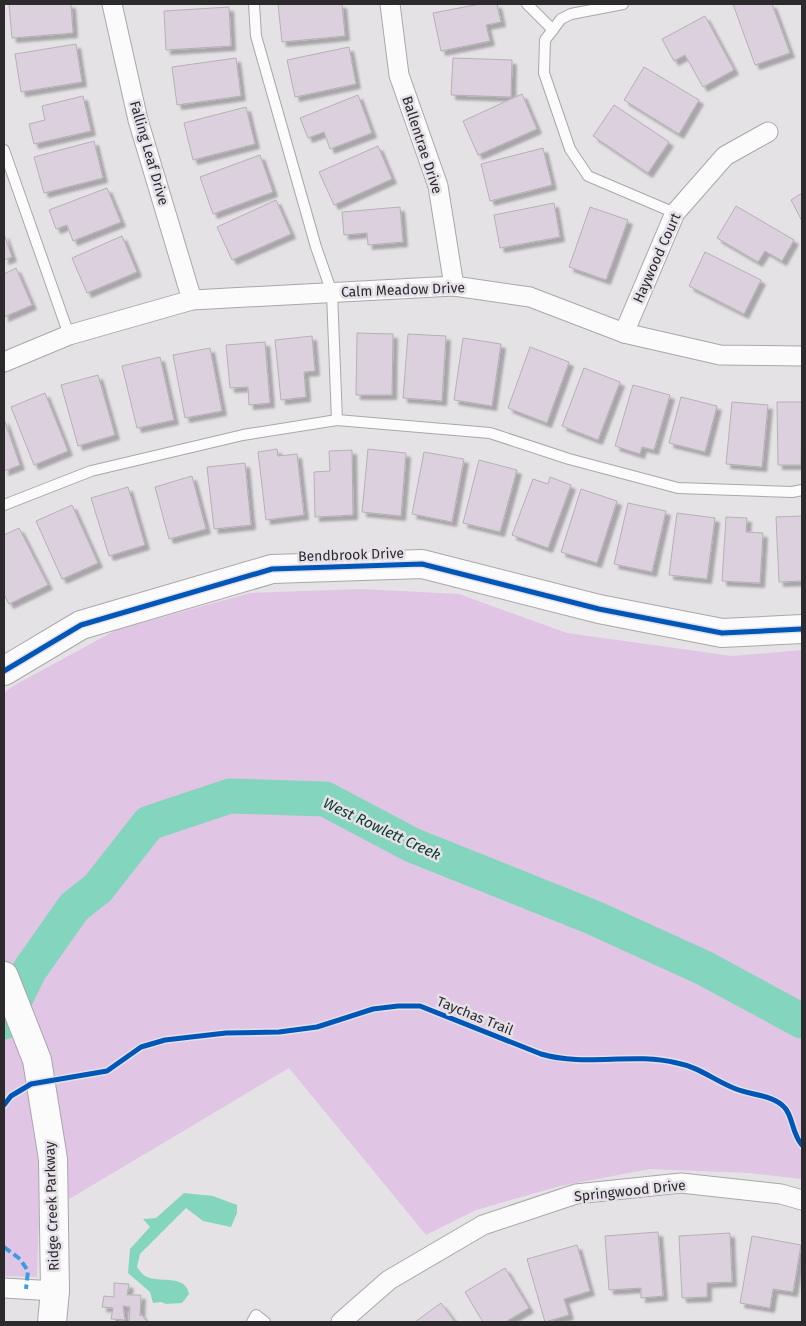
<svg xmlns="http://www.w3.org/2000/svg" width="806" height="1326" font-family="'Fira Sans',sans-serif">
<style>
.green{fill:#e0c5e5}
.water{fill:#84d5bd}
.lines{fill:none;stroke-linecap:round;stroke-linejoin:round}
.river{stroke:#84d5bd;stroke-width:35}
.building{fill:#dcd0df;stroke:#b4b1b4;filter:url(#shadow)}
.lane-casing{stroke:#a9a7aa;stroke-width:12}
.street-casing{stroke:#a9a7aa;stroke-width:21}
.secondary-casing{stroke:#a9a7aa;stroke-width:30}
.lane{stroke:#fbfbfb;stroke-width:10}
.street{stroke:#fbfbfb;stroke-width:19}
.secondary{stroke:#fbfbfb;stroke-width:28}
.quiet{stroke:#3d9ce1;stroke-width:4;stroke-dasharray:8 4;stroke-linecap:butt}
.cycleway-casing{stroke:#e6e0e8;stroke-width:8}
.cycleway{stroke:#0057b8;stroke-width:5}
.labels{text-anchor:middle;dominant-baseline:central;stroke-width:5;stroke-linejoin:round;paint-order:stroke}
.street-label{font-size:14px;fill:#2c2a2d;stroke:#e6e0e8}
.water-label{font-size:15px;font-style:italic;fill:#053b2d;stroke:#e6e0e8}
</style>
<defs>
<filter id="shadow"><feDropShadow dx="4.5" dy="4.5" stdDeviation="1" flood-color="#0004"/></filter>
</defs>
<rect width="100%" height="100%" fill="#e5e2e6"/>
<polygon class="green" points="362,589 459,594 567,633 732,656 802,650 802,1179 748,1173 650,1169 560,1186 476,1210 426,1235 289,1068 39,1217 37,1277 4,1276 4,693 13,686 116,630 250,593"/>
<path class="water" d="M184 1193 213 1196 237 1205V1213L231 1227 203 1221 186 1208 140 1254 137 1267C139 1270 142 1274 145 1276 159 1284 185 1273 189 1294L182 1303 166 1304 161 1302 153 1303 150 1292 128 1273 130 1249 150 1227 143 1219 156 1218Z"/>
<g class="lines">
<polyline class="river" points="4,1022 29,971 74,907 98,888 149,823 230,796 325,799 412,845 592,917 704,968 802,1021"/>
</g>
<g class="building">
<polygon points="9,4 71,4 73,33 12,38"/>
<polygon points="278,4 342,4 345,36 282,42"/>
<polygon points="480,4 497,4 501,22 486,25 490,41 441,51 433,13"/>
<polygon points="733,4 772,4 790,53 755,65"/>
<polygon points="229,7 231,46 166,50 164,11"/>
<polygon points="705,16 734,70 703,87 685,55 674,61 662,39"/>
<polygon points="76,44 82,82 21,92 15,54"/>
<polygon points="349,47 356,84 295,97 287,60"/>
<polygon points="236,58 241,96 177,105 172,67"/>
<polygon points="453,58 512,60 511,97 451,95"/>
<polygon points="644,67 699,100 679,134 624,100"/>
<polygon points="522,94 537,129 478,155 463,121"/>
<polygon points="358,95 372,133 330,149 324,132 308,138 300,118"/>
<polygon points="83,96 91,131 34,144 29,124 45,120 42,106"/>
<polygon points="614,105 669,142 648,173 593,136"/>
<polygon points="246,107 255,144 193,160 184,123"/>
<polygon points="94,141 103,178 44,193 34,157"/>
<polygon points="378,146 392,179 334,205 319,172"/>
<polygon points="543,148 552,185 490,201 481,164"/>
<polygon points="260,155 273,192 213,214 200,177"/>
<polygon points="107,188 121,222 73,241 67,225 56,229 49,210"/>
<polygon points="802,193 802,221 791,200"/>
<polygon points="276,200 291,234 232,260 217,227"/>
<polygon points="554,203 560,237 500,248 494,215"/>
<polygon points="736,206 794,240 782,261 765,251 758,262 717,238"/>
<polygon points="400,207 403,242 368,245 367,233 344,235 342,212"/>
<polygon points="590,207 628,220 606,280 569,267"/>
<polygon points="4,234 12,257 4,260"/>
<polygon points="122,236 137,272 87,293 72,258"/>
<polygon points="705,252 761,280 744,314 689,286"/>
<polygon points="16,268 32,305 4,317 4,274"/>
<polygon points="357,333 393,334 392,395 356,395"/>
<polygon points="408,334 446,336 442,401 403,398"/>
<polygon points="312,336 315,371 304,372 306,397 281,400 275,340"/>
<polygon points="463,338 501,344 492,406 454,400"/>
<polygon points="265,342 270,403 249,405 248,387 230,388 226,345"/>
<polygon points="530,347 569,362 547,423 508,408"/>
<polygon points="210,348 222,411 185,418 173,355"/>
<polygon points="160,357 174,420 137,428 122,366"/>
<polygon points="584,368 620,382 598,440 562,426"/>
<polygon points="98,375 115,435 78,446 61,385"/>
<polygon points="633,385 670,395 654,450 642,447 640,454 615,446"/>
<polygon points="45,393 68,451 34,465 11,407"/>
<polygon points="681,397 717,406 705,452 669,443"/>
<polygon points="732,402 768,405 762,467 726,464"/>
<polygon points="777,402 802,402 801,465 778,465"/>
<polygon points="4,419 20,465 4,471"/>
<polygon points="277,449 278,456 297,454 304,515 266,520 258,452"/>
<polygon points="368,449 406,453 401,516 362,512"/>
<polygon points="352,450 353,515 315,517 314,472 330,471 329,451"/>
<polygon points="424,452 464,459 452,522 412,514"/>
<polygon points="479,460 517,470 500,532 463,523"/>
<polygon points="245,463 251,525 214,529 207,467"/>
<polygon points="192,476 206,529 169,539 155,487"/>
<polygon points="550,477 571,485 548,548 512,535 533,479 548,484"/>
<polygon points="128,487 145,545 109,556 91,498"/>
<polygon points="581,489 617,501 597,563 561,552"/>
<polygon points="628,503 666,511 652,572 614,564"/>
<polygon points="72,505 98,563 62,579 36,521"/>
<polygon points="677,513 715,518 707,579 669,575"/>
<polygon points="802,516 802,581 779,582 776,517"/>
<polygon points="726,517 747,518 746,532 763,533 760,583 722,581"/>
<polygon points="19,528 48,585 9,604 4,594 4,535"/>
<polygon points="658,1232 663,1296 641,1298 641,1288 609,1290 605,1236"/>
<polygon points="730,1233 732,1282 707,1283 707,1297 682,1298 679,1236"/>
<polygon points="752,1236 801,1245 793,1292 773,1289 770,1308 740,1303"/>
<polygon points="577,1245 590,1291 564,1299 569,1315 545,1322 527,1259"/>
<polygon points="505,1268 529,1308 507,1321 507,1322 483,1322 465,1292"/>
<polygon points="114,1283 129,1284 127,1295 141,1295 140,1316 141,1314 147,1322 129,1322 130,1307 123,1306 125,1320 111,1319 113,1308 102,1307 104,1296 114,1297"/>
<polygon points="441,1303 455,1322 415,1322"/>
</g>
<g class="lines">
<defs>
<g id="lane">
<polyline points="254,4 256,36 316,247 332,293 337,420 490,433 569,459 678,488 792,492 802,490"/>
<polyline points="527,4 553,30"/>
<polyline points="623,4 571,14 561,19 545,40 544,73 570,149 588,176 675,213"/>
<polyline points="4,150 69,335"/>
<polyline points="4,505 91,471 243,435 337,420"/>
<polyline points="252,1322 256,1315 265,1322"/>
</g>
<g id="street">
<polyline points="112,4 138,120 192,300"/>
<polyline points="390,4 399,75 438,186 454,286"/>
<polyline points="624,333 675,213 725,156 768,132"/>
<polyline points="4,362 69,335 192,300 454,286 530,297 624,333 720,355 802,356"/>
<polyline points="4,1288 55,1291"/>
<polyline points="341,1322 389,1280 483,1225 576,1194 681,1183 781,1194 802,1200"/>
</g>
<g id="secondary">
<polyline points="4,671 81,625 272,569 422,564 599,609 722,633 802,629"/>
<polyline points="4,976 37,1060 53,1159 55,1291 52,1322"/>
</g>
</defs>
<use href="#lane" class="lane-casing"/>
<use href="#street" class="street-casing"/>
<use href="#secondary" class="secondary-casing"/>
<use href="#lane" class="lane"/>
<use href="#street" class="street"/>
<use href="#secondary" class="secondary"/>
<polyline class="quiet" points="4,1247 20,1259 28,1271 26,1289"/>
<defs>
<g id="cycleway">
<polyline points="4,671 81,625 272,569 422,564 599,609 722,633 802,629"/>
<path d="M4 1105 11 1096 31 1084 107 1071 141 1047 165 1040 226 1033 279 1032 317 1027 373 1009 398 1006H420L541 1054C586 1067 632 1052 677 1063 699 1067 715 1081 736 1089 751 1095 774 1095 785 1108 793 1117 792 1134 802 1145"/>
</g>
</defs>
<use href="#cycleway" class="cycleway-casing"/>
<use href="#cycleway" class="cycleway"/>
</g>
<g class="labels">
<g class="street-label">
<text transform="translate(422 145) rotate(72)">Ballentrae Drive</text>
<text transform="translate(149 153) rotate(74)">Falling Leaf Drive</text>
<text transform="translate(657 258) rotate(-66)">Haywood Court</text>
<text transform="translate(403 290) rotate(-2)">Calm Meadow Drive</text>
<text transform="translate(351 555) rotate(-2)">Bendbrook Drive</text>
<text transform="translate(475 1016) rotate(22)">Taychas Trail</text>
<text transform="translate(630 1191) rotate(-6)">Springwood Drive</text>
<text transform="translate(52 1206) rotate(-92)">Ridge Creek Parkway</text>
</g>
<g class="water-label">
<text transform="translate(382 829) rotate(25)">West Rowlett Creek</text>
</g>
</g>
<rect width="806" height="1326" fill="none" stroke="#2c2a2d" stroke-width="10"/>
</svg>
